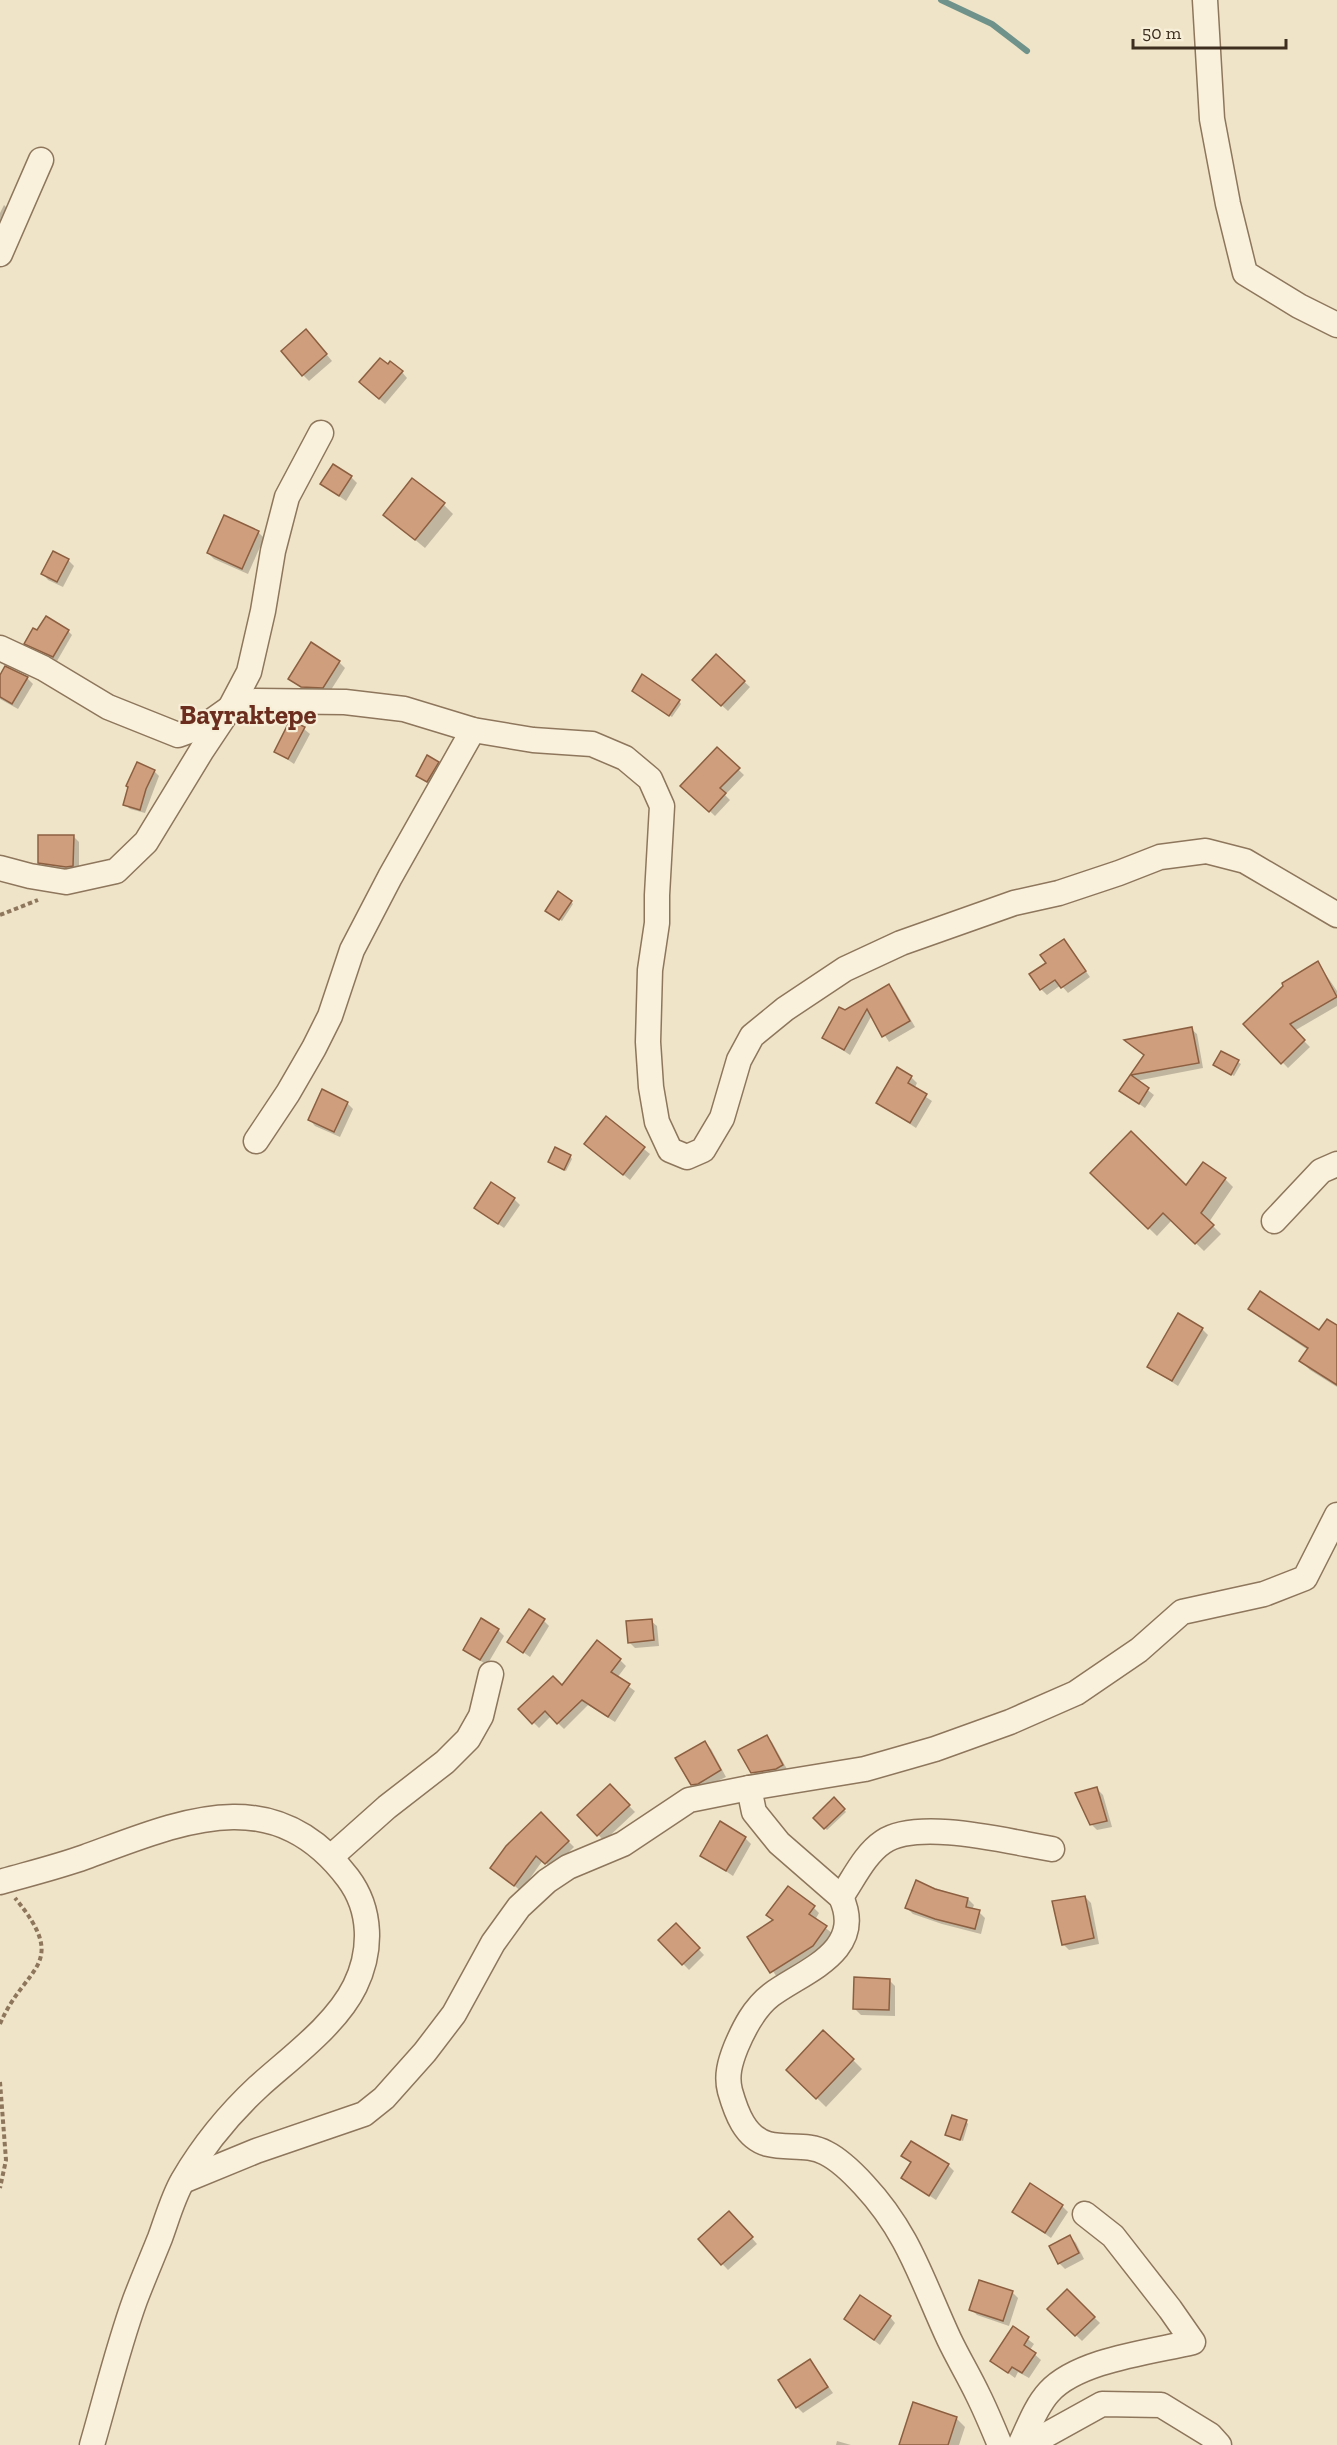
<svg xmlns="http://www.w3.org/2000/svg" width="1337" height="2445" font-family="'Zilla Slab',serif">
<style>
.shadow{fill:#0003}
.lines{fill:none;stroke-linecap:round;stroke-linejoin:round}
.stream{stroke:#6f938a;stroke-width:6}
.building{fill:#cf9f7d;stroke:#8d5f41;stroke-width:1.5}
.minor-casing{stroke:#8d765c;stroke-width:27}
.path{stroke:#8d765c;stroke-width:4;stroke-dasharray:4.5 3;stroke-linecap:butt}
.minor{stroke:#faf1dc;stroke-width:24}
.labels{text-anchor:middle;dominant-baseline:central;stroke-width:4.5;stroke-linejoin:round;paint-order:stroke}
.quarter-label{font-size:27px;font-weight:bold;fill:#6b2e1e;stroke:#f7eed8}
</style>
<rect width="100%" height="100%" fill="#f0e4c8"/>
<g class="shadow">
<polygon points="4,205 11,212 0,237 0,213"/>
<polygon points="312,337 332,361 309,381 303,375"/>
<polygon points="402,372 407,378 385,404 367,388"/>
<polygon points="351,477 357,483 346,501 322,484"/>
<polygon points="444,505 453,514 425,548 385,515"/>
<polygon points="258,532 264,538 248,574 214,559 208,553"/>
<polygon points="68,560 74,566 63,587 48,580 43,574"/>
<polygon points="68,631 72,635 57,661 26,643"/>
<polygon points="716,656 750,687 728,711 694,680"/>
<polygon points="339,662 345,668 329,693 308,693 290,679"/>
<polygon points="0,678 27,678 33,684 18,709 0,699"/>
<polygon points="636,693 679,701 681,704 672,717"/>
<polygon points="304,729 310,734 294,764 275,751"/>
<polygon points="717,749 744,775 725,795 730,800 715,816 683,786"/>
<polygon points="438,763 444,769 433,787 417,776"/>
<polygon points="154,771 159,776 145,813 130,809 125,804"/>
<polygon points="73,836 79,842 79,871 45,868 39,862"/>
<polygon points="571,902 573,904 562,921 549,913"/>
<polygon points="1064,941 1090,977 1068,993 1061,985 1047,995 1041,989 1048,963"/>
<polygon points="1318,963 1337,991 1337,1006 1294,1031 1310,1047 1288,1068 1245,1024"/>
<polygon points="889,986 895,992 915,1027 889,1042 872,1015 850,1055 824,1038 845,1011"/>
<polygon points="1191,1029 1197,1034 1203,1068 1136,1081 1154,1095 1145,1108 1121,1091 1145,1056"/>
<polygon points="1222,1053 1241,1064 1234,1076 1218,1067"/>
<polygon points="897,1069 911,1077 917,1083 914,1089 932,1101 916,1128 878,1103"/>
<polygon points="347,1103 353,1109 340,1137 315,1126 310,1120"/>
<polygon points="606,1118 650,1154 630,1180 592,1149"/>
<polygon points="570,1156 572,1159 566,1171 552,1164"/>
<polygon points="1092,1173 1187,1187 1225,1179 1233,1187 1209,1222 1221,1234 1204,1251 1172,1220 1157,1236"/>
<polygon points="514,1199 520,1205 504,1228 476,1208"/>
<polygon points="1250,1309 1320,1332 1337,1327 1337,1387 1310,1370 1301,1361 1308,1350 1259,1317"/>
<polygon points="1202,1329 1208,1335 1178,1386 1149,1367"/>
<polygon points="544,1621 549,1626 530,1657 509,1642"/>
<polygon points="651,1621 657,1626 659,1646 635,1648 629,1642"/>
<polygon points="498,1630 504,1636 487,1665 464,1650"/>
<polygon points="620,1660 626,1666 617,1678 635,1691 615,1722 588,1705 564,1729 551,1716 539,1728 520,1709"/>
<polygon points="766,1736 772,1742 788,1771 758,1778 752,1772"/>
<polygon points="705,1743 711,1749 726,1777 698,1790 692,1784"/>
<polygon points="610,1786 635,1812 604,1841 580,1815"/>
<polygon points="1097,1789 1103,1795 1112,1827 1097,1830 1091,1824"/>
<polygon points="834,1799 846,1812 827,1830 815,1818"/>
<polygon points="541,1814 574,1847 552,1869 543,1860 521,1891 492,1868"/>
<polygon points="745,1838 751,1844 733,1876 702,1855"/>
<polygon points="917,1882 968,1899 974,1905 972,1910 979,1912 985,1918 981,1934 942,1924 913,1914 907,1908"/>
<polygon points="1085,1897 1091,1903 1099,1944 1069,1950 1063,1944"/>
<polygon points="814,1908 819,1913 815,1920 832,1933 818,1952 777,1977 749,1937"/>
<polygon points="676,1925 704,1955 689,1970 660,1940"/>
<polygon points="889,1980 895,1986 895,2016 861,2015 855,2009"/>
<polygon points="853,2060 862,2069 826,2107 788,2070"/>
<polygon points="966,2121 968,2124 963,2141 947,2135"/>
<polygon points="903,2156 948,2165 954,2171 936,2200 903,2178 912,2163"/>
<polygon points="1062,2206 1068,2212 1051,2238 1014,2212"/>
<polygon points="735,2219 757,2244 728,2270 700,2240"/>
<polygon points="1070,2237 1076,2243 1084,2259 1065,2269 1059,2263"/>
<polygon points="1067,2291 1100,2323 1082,2341 1049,2309"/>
<polygon points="1012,2292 1018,2298 1009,2326 977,2315 971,2309"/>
<polygon points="890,2317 895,2323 880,2345 846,2319"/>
<polygon points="1013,2328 1034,2344 1030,2350 1041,2360 1029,2378 1018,2372 1015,2378 992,2361"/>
<polygon points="810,2361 833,2393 803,2413 797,2407"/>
<polygon points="956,2418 965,2427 959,2445 914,2445"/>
<polygon points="837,2441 851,2445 836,2445"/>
</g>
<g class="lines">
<polyline class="stream" points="941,0 992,24 1027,51"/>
</g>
<g class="building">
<polygon points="306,329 327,354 302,376 281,351"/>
<polygon points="380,358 388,364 390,361 403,371 379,399 359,382"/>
<polygon points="333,464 352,476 339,496 320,484"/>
<polygon points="412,478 445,503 415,540 383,515"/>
<polygon points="224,515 259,531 242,569 207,553"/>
<polygon points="53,551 69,559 57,582 41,574"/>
<polygon points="46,616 69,630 53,657 24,644 33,628 37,630"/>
<polygon points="311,642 340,661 323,688 301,687 288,679"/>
<polygon points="716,654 745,681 721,706 692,680"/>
<polygon points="5,666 28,677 12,704 0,697 0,675"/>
<polygon points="642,674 680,700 669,716 632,691"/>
<polygon points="290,720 305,727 288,759 274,752"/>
<polygon points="717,747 740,768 720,788 726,793 709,812 680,786"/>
<polygon points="427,755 439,762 427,782 416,776"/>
<polygon points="137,762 155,770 146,789 140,810 123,805 128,787 126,786"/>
<polygon points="38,835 74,835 73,866 66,867 38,863"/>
<polygon points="558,891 572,901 559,920 545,911"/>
<polygon points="1064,939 1086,971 1061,988 1055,980 1040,990 1029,974 1046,963 1040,955"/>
<polygon points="1318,961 1337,997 1290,1024 1305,1040 1281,1064 1243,1024 1283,986 1282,983"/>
<polygon points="889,984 910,1021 882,1037 867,1009 844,1050 822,1038 839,1007 845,1010"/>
<polygon points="1192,1027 1199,1063 1131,1075 1149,1088 1139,1104 1119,1091 1144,1055 1124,1040"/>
<polygon points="1221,1051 1239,1060 1231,1075 1213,1065"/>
<polygon points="897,1067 912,1076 908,1083 927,1094 910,1123 876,1103"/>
<polygon points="322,1089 348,1102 334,1132 308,1120"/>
<polygon points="606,1116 645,1147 623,1175 584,1144"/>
<polygon points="1131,1131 1186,1185 1203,1162 1226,1178 1201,1213 1214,1225 1195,1244 1163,1213 1148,1229 1090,1173"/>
<polygon points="555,1147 571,1155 564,1170 548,1162"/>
<polygon points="491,1182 515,1198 498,1224 474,1208"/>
<polygon points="1260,1291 1319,1330 1327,1319 1337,1325 1337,1385 1299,1361 1308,1348 1248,1309"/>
<polygon points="1178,1313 1203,1328 1172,1381 1147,1367"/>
<polygon points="529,1609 545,1619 523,1653 507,1642"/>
<polygon points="481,1618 499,1629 480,1660 463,1650"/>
<polygon points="652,1619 654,1640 628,1643 626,1621"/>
<polygon points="597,1640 621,1659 611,1672 630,1684 608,1717 582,1700 557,1724 545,1711 532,1724 518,1709 553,1676 562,1685"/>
<polygon points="767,1735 783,1765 776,1769 751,1773 738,1750"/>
<polygon points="705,1741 721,1770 698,1784 691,1785 675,1758"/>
<polygon points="610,1784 630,1805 597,1836 577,1815"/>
<polygon points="1097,1787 1107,1821 1090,1825 1075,1793"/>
<polygon points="834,1797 845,1809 824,1829 813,1818"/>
<polygon points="541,1812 569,1841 545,1864 536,1856 514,1886 490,1868 506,1846"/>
<polygon points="720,1821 746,1837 726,1871 700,1856"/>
<polygon points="916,1880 935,1889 968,1898 966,1907 980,1910 975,1929 935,1919 905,1908"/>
<polygon points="788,1886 815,1906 809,1914 827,1926 813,1946 770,1973 747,1937 773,1920 766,1915"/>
<polygon points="1085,1896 1094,1938 1062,1945 1052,1901"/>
<polygon points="676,1923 700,1948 682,1965 658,1940"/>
<polygon points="854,1977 890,1979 889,2010 853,2009"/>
<polygon points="823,2030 854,2059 816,2099 786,2070"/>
<polygon points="952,2115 967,2120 960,2140 945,2135"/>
<polygon points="911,2141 949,2164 929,2196 901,2178 911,2162 901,2156"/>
<polygon points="1030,2183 1063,2205 1045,2233 1012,2212"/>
<polygon points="729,2211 753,2237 721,2265 698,2239"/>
<polygon points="1070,2235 1079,2253 1058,2264 1049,2246"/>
<polygon points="979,2280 1013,2291 1003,2321 969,2310"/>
<polygon points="1067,2289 1095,2317 1075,2336 1047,2309"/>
<polygon points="860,2295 891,2316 874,2340 844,2319"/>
<polygon points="1013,2326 1029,2337 1024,2345 1036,2353 1022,2373 1012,2367 1008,2373 990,2361"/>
<polygon points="810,2359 828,2387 796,2408 778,2380"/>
<polygon points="913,2402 957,2417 948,2445 899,2445"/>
</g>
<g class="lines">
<defs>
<g id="minor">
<polyline points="1205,0 1212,119 1228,204 1245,273 1299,306 1337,325"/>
<polyline points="0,254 41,160"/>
<polyline points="0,648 43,668 108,707 178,735 206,725 230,708 255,701 345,702 404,709 473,730 533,740 592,744 625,758 650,779 662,806 657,895 657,923 650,970 648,1042 651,1087 657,1122 670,1150 687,1157 703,1150 722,1118 739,1060 752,1036 785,1009 845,969 901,943 1014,903 1059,893 1119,873 1160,857 1206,851 1245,861 1337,915"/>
<polyline points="0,868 30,876 66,882 116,871 146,842 202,750 230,708 249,672 263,611 273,551 287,497 321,433"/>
<polyline points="256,1141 288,1093 314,1048 330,1016 352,950 390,877 473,730"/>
<polyline points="1274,1221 1321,1171 1337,1164"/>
<path d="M749 1788 754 1812 779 1843 841 1897C866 1952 803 1971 771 1995 754 2008 744 2028 736 2047 730 2062 726 2076 730 2091 736 2112 745 2138 768 2144 787 2149 808 2143 826 2153 840 2160 853 2173 864 2185 909 2233 922 2281 949 2339 958 2358 969 2376 978 2395 986 2411 993 2428 1000 2445"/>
<polyline points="332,1856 387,1807 445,1762 468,1739 481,1716 491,1674"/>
<path d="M0 1882C28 1874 57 1867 85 1857 181 1822 273 1779 348 1878 372 1910 372 1951 355 1986 336 2025 290 2058 258 2087 229 2114 203 2146 183 2180 173 2197 167 2219 160 2238 152 2258 143 2279 135 2300 118 2347 106 2397 92 2445"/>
<path d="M841 1897C854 1878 865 1854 883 1842 918 1818 1010 1842 1052 1849"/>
<polyline points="183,2181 256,2151 364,2114 384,2098 425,2052 454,2014 493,1943 519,1907 547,1881 568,1867 623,1844 689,1800 749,1788 865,1769 935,1749 1010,1722 1076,1693 1139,1650 1182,1612 1264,1594 1305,1578 1337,1515"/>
<path d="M1020 2445C1028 2428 1036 2406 1049 2392 1078 2360 1151 2352 1193 2342L1170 2309 1113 2236 1085 2214"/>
<polyline points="1034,2445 1046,2435 1102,2404 1161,2405 1210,2435 1219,2445"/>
</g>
</defs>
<use href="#minor" class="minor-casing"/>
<g class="path">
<polyline points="0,915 38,900"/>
<path d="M0 2024C25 1965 71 1966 15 1898"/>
<polyline points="0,2082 6,2160 0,2188"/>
</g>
<use href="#minor" class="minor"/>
</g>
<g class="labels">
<g class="quarter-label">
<text x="248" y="715">Bayraktepe</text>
</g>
</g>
<path d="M1133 39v9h153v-9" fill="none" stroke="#3d2e20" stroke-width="3"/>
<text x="1142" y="39" font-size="18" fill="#3d2e20" stroke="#f7eed8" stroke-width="4.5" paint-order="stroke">50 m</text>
</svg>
